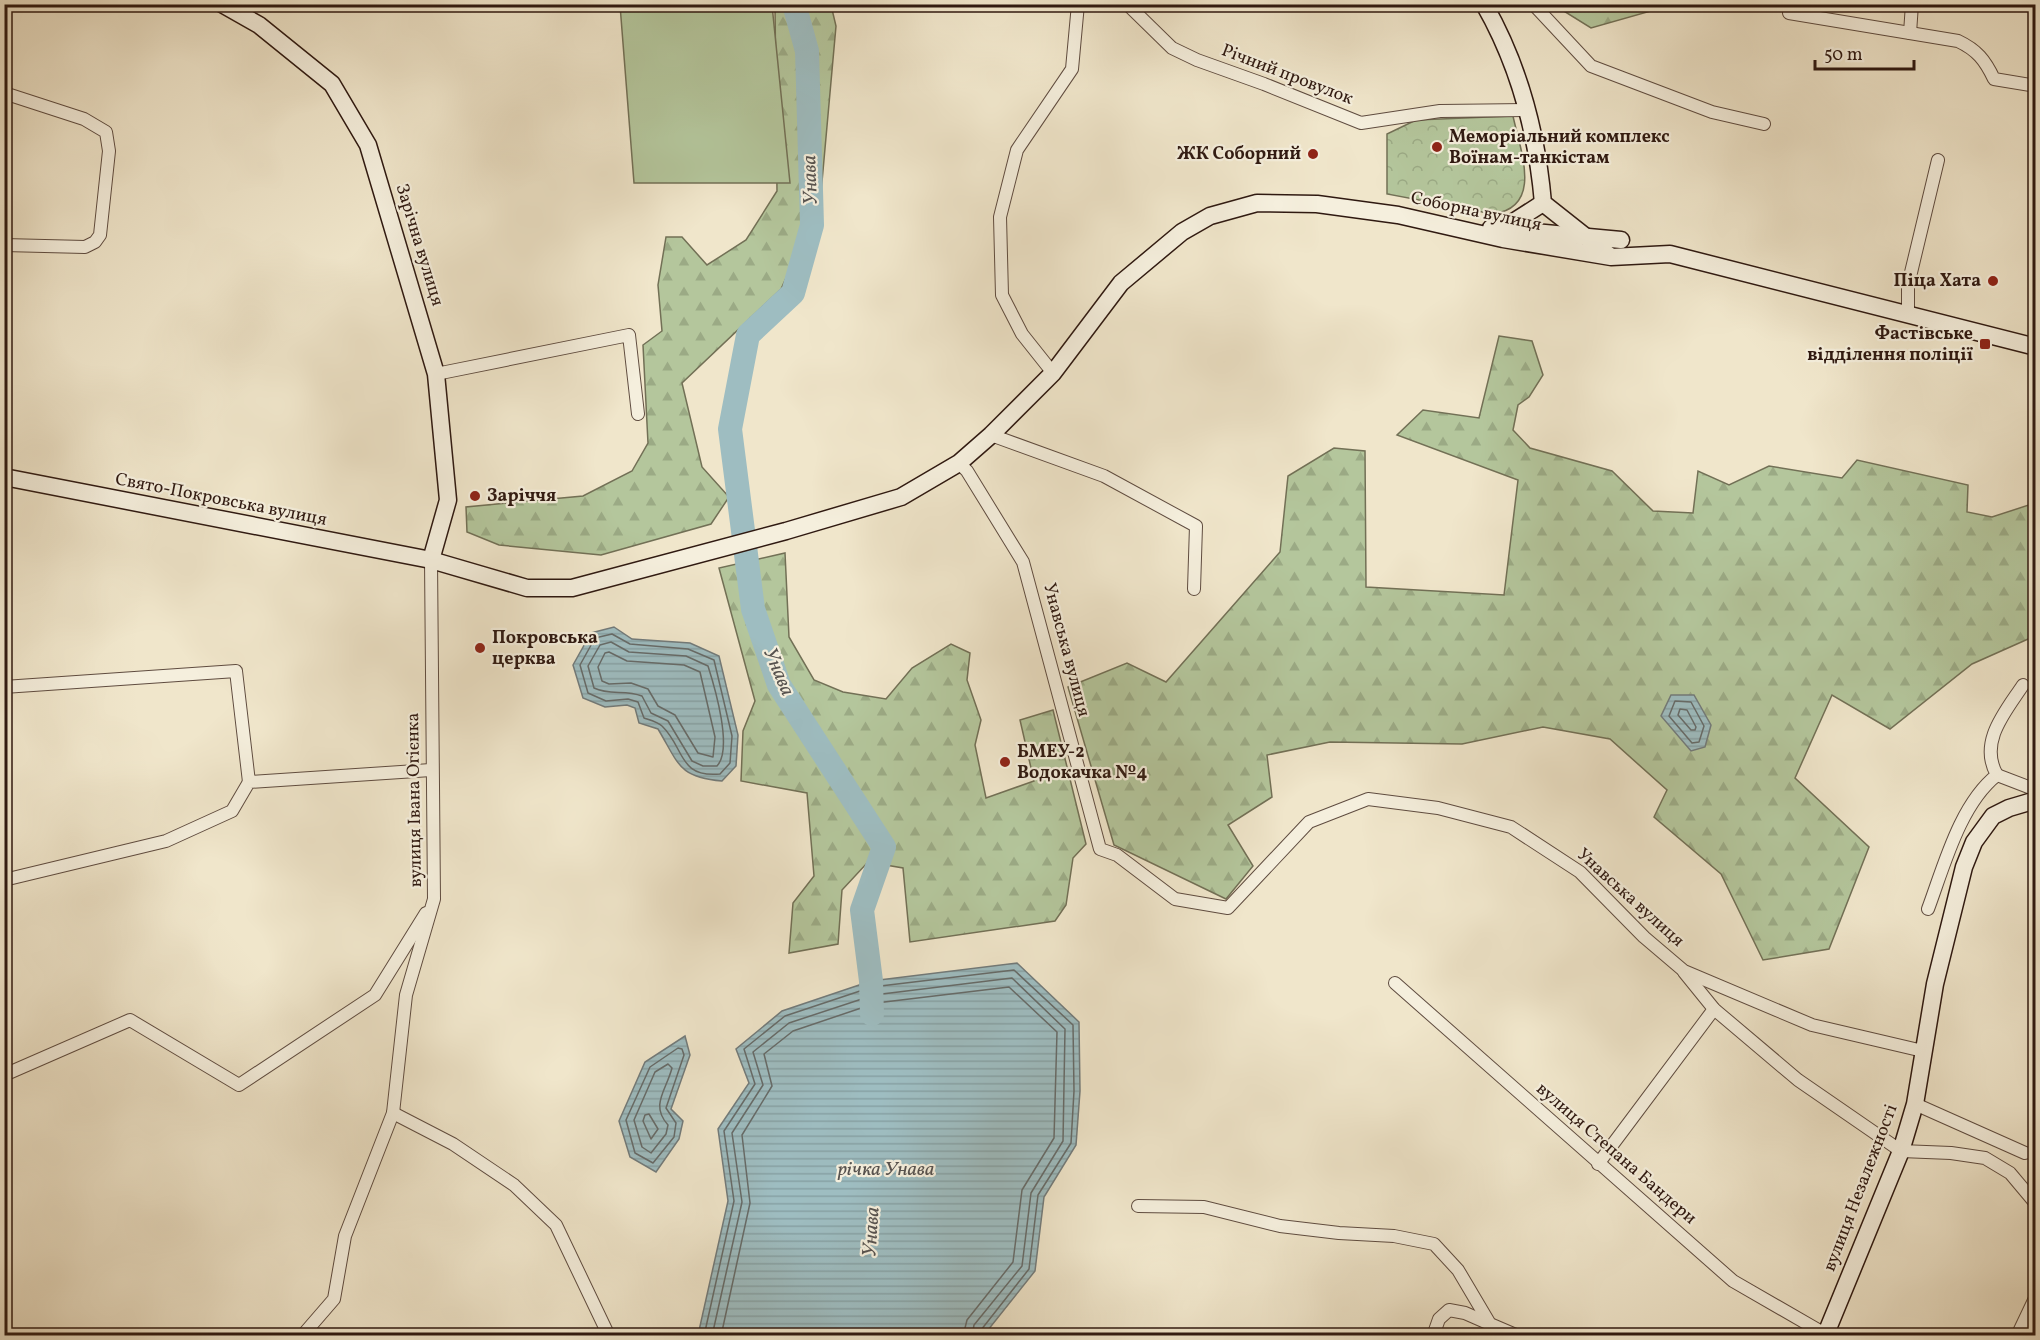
<svg xmlns="http://www.w3.org/2000/svg" width="2040" height="1340" font-family="Vollkorn,serif">
<style>
.forest{fill:url(#forest-firs);stroke:#727056;stroke-width:1.5}
.park{fill:url(#park-crowns);stroke:#727056;stroke-width:1.5}
.pitch{fill:#b4c69c;stroke:#727056;stroke-width:1.5}
.water{fill:url(#water-rules);stroke:#727b7b;stroke-width:1.5}
.lines{fill:none;stroke-linecap:round;stroke-linejoin:round}
.shore{stroke:#666b69;stroke-width:1.5}
.river{stroke:#9ebdc1;stroke-width:24}
.street-casing{stroke:#5f4c40;stroke-width:14}
.secondary-casing{stroke:#2f1911;stroke-width:19}
.street{stroke:#f5efdd;stroke-width:12}
.secondary{stroke:#f5efdd;stroke-width:16}
.poi-dot{fill:#8f2418;stroke:#f5efdd;stroke-width:2}
.labels{text-anchor:middle;dominant-baseline:central;stroke-width:4.5;stroke-linejoin:round;paint-order:stroke}
.street-label{font-size:18px;fill:#2f1911;stroke:#f5efdd}
.poi-label{font-size:18px;font-weight:bold;fill:#2f1911;stroke:#f5efdd;text-anchor:start}
.water-label{font-size:20px;font-style:italic;fill:#56524f;stroke:#f5efdd}
</style>
<defs>
<pattern id="forest-firs" width="22" height="20" patternUnits="userSpaceOnUse" patternTransform="scale(1.5)"><rect width="22" height="20" fill="#b4c69c"/><path d="M5 1l3.5 6h-7zM16 11l3.5 6h-7z" fill="#9baa85"/></pattern>
<pattern id="park-crowns" width="20" height="18" patternUnits="userSpaceOnUse" patternTransform="scale(1.5)"><rect width="20" height="18" fill="#b4c69c"/><path d="M2 6a3 3 0 1 1 6 0M12 15a3 3 0 1 1 6 0" fill="none" stroke="#9baa85"/></pattern>
<pattern id="water-rules" width="6" height="5" patternUnits="userSpaceOnUse" patternTransform="scale(1.5)"><rect width="6" height="5" fill="#9ebdc1"/><path d="M0 2.5h6" fill="none" stroke="#88a2a5"/></pattern>
</defs>
<rect width="100%" height="100%" fill="#f0e6cb"/>
<filter id="stains"><feTurbulence type="fractalNoise" baseFrequency=".00333" numOctaves="4"/><feColorMatrix values="0 0 0 0 .2 0 0 0 0 .09 0 0 0 0 .02 0 0 0 .5 -.17"/></filter>
<radialGradient id="worn" r=".72"><stop offset=".6" stop-color="#630" stop-opacity="0"/><stop offset="1" stop-color="#630" stop-opacity=".3"/></radialGradient>
<g class="forest">
<polygon points="775,5 831,5 836,26 820,204 781,289 682,383 702,467 729,497 711,524 601,555 499,545 467,532 466,507 583,496 632,471 648,443 643,345 662,331 658,285 666,237 682,237 707,265 746,240 777,191"/>
<polygon points="1554,5 1659,5 1658,9 1591,28"/>
<polygon points="1499,336 1532,341 1543,375 1529,397 1518,405 1513,430 1530,448 1612,471 1653,511 1693,513 1698,471 1729,485 1769,466 1842,478 1857,460 1968,485 1967,512 1992,517 2035,503 2035,636 1972,664 1890,729 1832,695 1795,778 1869,847 1829,949 1763,960 1721,874 1654,817 1667,790 1610,739 1543,727 1462,744 1330,742 1267,755 1272,797 1228,825 1253,866 1226,899 1114,845 1068,687 1127,663 1166,682 1280,552 1288,476 1334,448 1365,451 1366,587 1504,595 1518,480 1397,435 1423,410 1479,418"/>
<polygon points="785,553 789,637 814,680 843,692 886,699 912,668 951,644 970,653 967,680 981,720 975,745 986,798 1034,781 1020,720 1053,710 1086,844 1073,858 1066,905 1055,921 910,942 903,868 868,862 842,890 838,944 789,953 793,903 814,876 807,793 741,781 743,731 755,701 719,568"/>
</g>
<path class="park" d="M1513 116C1520 150 1544 207 1493 214L1387 194V134L1416 120Z"/>
<polygon class="pitch" points="620,5 772,5 790,183 634,183"/>
<g class="water">
<path d="M614 627 632 639 690 643 719 656 738 735 736 766 722 781C678 777 679 764 658 729L639 723 635 708 627 705 605 707 583 698 573 665 591 633Z"/>
<polygon points="1671,695 1694,695 1711,725 1705,747 1691,751 1661,716"/>
<polygon points="1017,963 1079,1022 1080,1091 1076,1145 1044,1197 1035,1271 984,1335 698,1335 728,1201 718,1129 749,1083 736,1049 782,1011 871,981"/>
<polygon points="685,1036 690,1055 671,1109 683,1121 679,1139 656,1172 630,1157 619,1121 645,1062"/>
</g>
<g class="lines">
<g class="shore">
<path d="M612 634 630 644 688 649 714 660 732 736 730 763 720 774C678 778 685 748 662 726 658 722 650 720 644 718L638 702 628 699 606 701 588 693 580 665 595 638Z"/>
<path d="M611 642 629 652 686 656 708 666C715 688 733 749 717 766H703L692 761 668 721 651 713 642 696C625 689 610 696 594 688L588 666 600 645Z"/>
<polygon points="609,652 627,661 684,665 700,672 715,737 713,757 698,753 675,715 658,706 648,689 631,683 609,684 602,681 598,667 605,653"/>
<polygon points="1675,701 1691,702 1704,726 1699,742 1692,743 1669,716"/>
<polygon points="1680,709 1687,710 1696,727 1695,730 1691,730 1678,715"/>
<polygon points="678,1048 682,1049 684,1055 666,1108 676,1123 674,1137 653,1163 635,1153 626,1120 650,1067"/>
<path d="M668 1064 672 1068C666 1091 650 1105 668 1125L666 1134 651 1153 642 1147 634 1120 655 1072Z"/>
<polygon points="649,1114 658,1129 651,1139 643,1121 645,1115"/>
<polyline points="704,1336 734,1201 724,1131 755,1084 744,1049 785,1016 872,987 1014,970 1073,1025 1074,1091 1071,1143 1038,1195 1029,1269 981,1330 979,1336"/>
<polyline points="712,1336 742,1202 732,1133 763,1085 753,1052 789,1023 874,995 1012,978 1065,1029 1063,1141 1031,1193 1022,1266 974,1325 972,1336"/>
<polyline points="721,1336 750,1203 742,1135 772,1086 764,1054 793,1031 876,1003 1009,987 1057,1032 1054,1138 1022,1190 1013,1262 967,1320 963,1336"/>
</g>
<polyline class="river" points="794,4 807,51 812,225 793,293 748,335 730,429 753,609 779,685 884,847 862,910 871,981 872,1014"/>
<defs>
<g id="street">
<polyline points="1127,4 1172,48 1197,60 1264,84 1361,123 1440,111 1526,110"/>
<polyline points="1533,4 1591,66 1712,112 1764,124"/>
<path d="M1789 13 1958 41C1977 50 1985 60 1994 79L2036 86"/>
<polyline points="1910,33 1912,4"/>
<polyline points="4,93 84,119 106,132 109,151 100,235 95,242 85,247 4,245"/>
<polyline points="1908,314 1908,285 1938,160"/>
<polyline points="1053,373 1022,334 1002,295 1000,217 1017,150 1072,69 1078,4"/>
<polyline points="436,374 629,335 638,414"/>
<polyline points="991,435 1104,476 1196,526 1194,589"/>
<polyline points="959,463 967,471 1023,562 1100,849 1117,855 1175,899 1228,908 1309,822 1368,799 1438,808 1511,827 1580,872 1644,937 1684,971 1812,1025 1923,1051"/>
<polyline points="4,687 236,671 249,782"/>
<polyline points="1997,775 2036,790"/>
<polyline points="4,880 166,841 232,811 249,782 431,770"/>
<path d="M1928 909C1944 866 1960 804 1997 775 1978 742 2006 711 2023 685"/>
<polyline points="1684,972 1714,1009 1798,1080 1901,1151 1951,1153 1985,1158 2010,1173 2036,1204"/>
<polyline points="1395,983 1733,1281 1825,1334"/>
<polyline points="4,1075 130,1020 239,1085 375,995 426,913"/>
<polyline points="1915,1104 2025,1153"/>
<polyline points="393,1113 453,1144 514,1185 556,1225 609,1336"/>
<polyline points="1598,1164 1714,1009"/>
<polyline points="1138,1206 1204,1207 1280,1226 1339,1233 1394,1236 1434,1244 1458,1270 1490,1324 1518,1336"/>
<polyline points="302,1336 334,1299 345,1236 393,1113 406,995 434,899 431,560"/>
<polyline points="1433,1336 1439,1319 1449,1310 1465,1313 1490,1324"/>
<polyline points="2017,1336 2036,1296"/>
</g>
<g id="secondary">
<polyline points="222,4 259,25 332,84 368,145 436,374 448,500 431,560"/>
<path d="M1484 4C1519 65 1537 134 1543 203L1610 256"/>
<polyline points="1491,228 1621,240"/>
<polyline points="1504,228 1543,203"/>
<polyline points="4,477 431,560 527,588 572,588 786,531 901,497 959,463 991,435 1053,373 1121,283 1182,232 1210,216 1257,203 1317,204 1398,215 1503,239 1611,257 1670,254 2036,347"/>
<polyline points="1825,1336 1901,1151 1915,1104 1935,984 1964,867 1974,842 1993,816 2009,808 2036,800"/>
</g>
</defs>
<use href="#street" class="street-casing"/>
<use href="#secondary" class="secondary-casing"/>
<use href="#street" class="street"/>
<use href="#secondary" class="secondary"/>
</g>
<g class="poi-dot">
<circle cx="1437" cy="147" r="6"/>
<circle cx="1313" cy="154" r="6"/>
<circle cx="1993" cy="281" r="6"/>
<rect x="1979" y="338" width="12" height="12" rx="3"/>
<circle cx="475" cy="496" r="6"/>
<circle cx="480" cy="648" r="6"/>
<circle cx="1005" cy="762" r="6"/>
</g>
<g class="labels">
<g class="street-label">
<text transform="translate(1287 75) rotate(21)">Річний провулок</text>
<text transform="translate(1476 212) rotate(12)">Соборна вулиця</text>
<text transform="translate(419 245) rotate(73)">Зарічна вулиця</text>
<text transform="translate(221 500) rotate(11)">Свято-Покровська вулиця</text>
<text transform="translate(1066 650) rotate(75)">Унавська вулиця</text>
<text transform="translate(415 800) rotate(-91)">вулиця Івана Огієнка</text>
<text transform="translate(1630 898) rotate(42)">Унавська вулиця</text>
<text transform="translate(1616 1154) rotate(41)">вулиця Степана Бандери</text>
<text transform="translate(1861 1188) rotate(-69)">вулиця Незалежності</text>
</g>
<g class="poi-label">
<text x="1449" y="137">Меморіальний комплекс<tspan x="1449" dy="21">Воїнам-танкістам</tspan></text>
<text x="1301" y="154" text-anchor="end">ЖК Соборний</text>
<text x="1981" y="281" text-anchor="end">Піца Хата</text>
<text x="1973" y="334" text-anchor="end">Фастівське<tspan x="1973" dy="21">відділення поліції</tspan></text>
<text x="487" y="496">Заріччя</text>
<text x="492" y="638">Покровська<tspan x="492" dy="21">церква</tspan></text>
<text x="1017" y="752">БМЕУ-2<tspan x="1017" dy="21">Водокачка №4</tspan></text>
</g>
<g class="water-label">
<text transform="translate(811 180) rotate(-92)">Унава</text>
<text transform="translate(778 672) rotate(67)">Унава</text>
<text x="886" y="1170">річка Унава</text>
<text transform="translate(872 1232) rotate(-86)">Унава</text>
</g>
</g>
<rect width="2040" height="1340" fill="none" stroke="#f0e6cb" stroke-width="24"/>
<rect x="6" y="6" width="2028" height="1328" fill="none" stroke="#2f1911" stroke-width="3"/>
<rect x="12" y="12" width="2016" height="1316" fill="none" stroke="#2f1911" stroke-width="1.5"/>
<path d="M1815 60v9h99v-9" fill="none" stroke="#2f1911" stroke-width="3"/>
<text x="1824" y="60" font-size="18" fill="#2f1911" stroke="#f5efdd" stroke-width="4.5" paint-order="stroke">50 m</text>
<rect width="100%" height="100%" filter="url(#stains)"/>
<rect width="100%" height="100%" fill="url(#worn)"/>
</svg>
